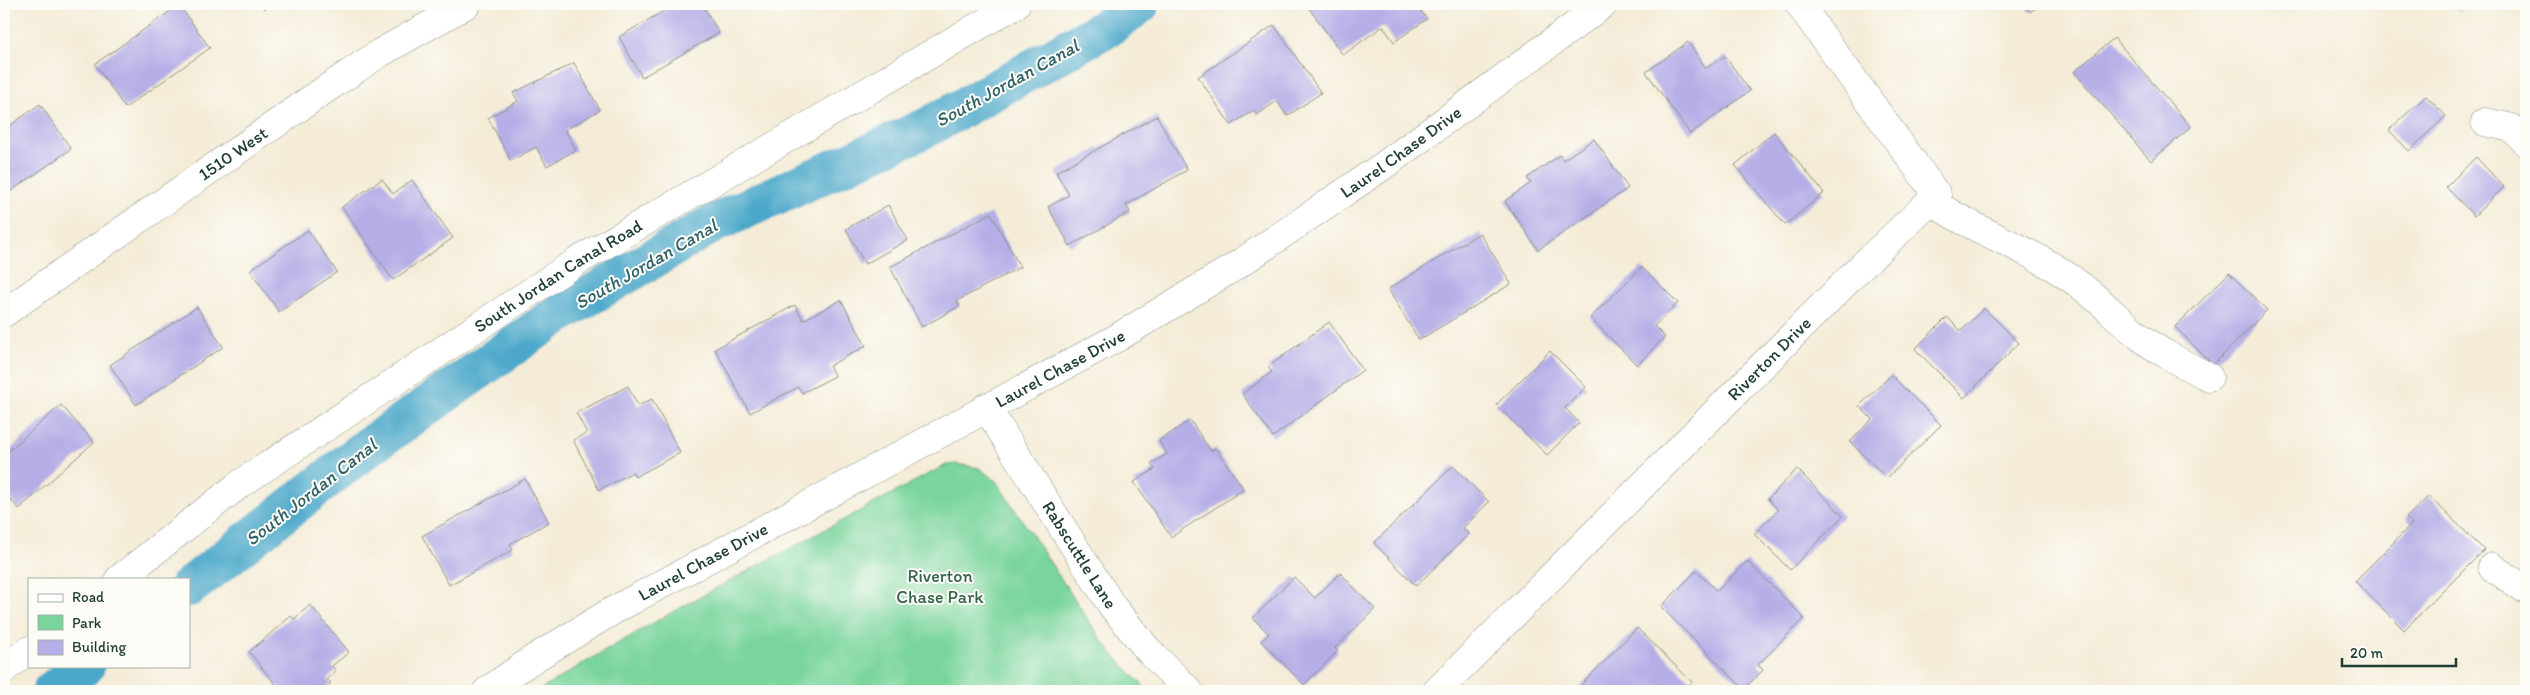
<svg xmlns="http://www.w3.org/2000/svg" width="2530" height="695" font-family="Itim,sans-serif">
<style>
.green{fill:#7ad59c;stroke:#4c8968}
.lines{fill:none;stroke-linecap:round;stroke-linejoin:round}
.canal{stroke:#4ca8ca;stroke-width:40}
.building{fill:#b5aee7}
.minor-casing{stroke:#8a9486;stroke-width:29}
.minor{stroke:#fff;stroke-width:28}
.labels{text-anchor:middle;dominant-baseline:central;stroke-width:4;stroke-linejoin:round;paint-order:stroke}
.street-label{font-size:18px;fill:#1f3d34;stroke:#fdfcf7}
.park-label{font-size:18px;fill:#36634e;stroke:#fdfcf7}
.water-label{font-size:19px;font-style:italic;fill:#2f6268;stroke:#fdfcf7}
</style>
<rect width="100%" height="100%" fill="#fdfcf7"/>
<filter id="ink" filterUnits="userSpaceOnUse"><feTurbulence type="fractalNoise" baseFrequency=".02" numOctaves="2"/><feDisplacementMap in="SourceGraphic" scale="10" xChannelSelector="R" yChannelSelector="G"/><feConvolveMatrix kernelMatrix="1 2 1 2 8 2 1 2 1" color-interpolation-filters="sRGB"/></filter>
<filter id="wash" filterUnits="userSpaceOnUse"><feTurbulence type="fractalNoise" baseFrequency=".0096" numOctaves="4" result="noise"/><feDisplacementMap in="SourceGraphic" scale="20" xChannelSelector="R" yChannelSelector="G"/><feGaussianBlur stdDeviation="1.12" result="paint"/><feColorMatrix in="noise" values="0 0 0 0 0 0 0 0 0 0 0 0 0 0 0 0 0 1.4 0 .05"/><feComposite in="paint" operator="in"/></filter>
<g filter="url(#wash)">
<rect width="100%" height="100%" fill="#f4ecd7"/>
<path class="green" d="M957 464 979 468 996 481 1099 636 1111 652 1148 691H538C662 614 794 547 923 477L946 465Z"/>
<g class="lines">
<g class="canal">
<polyline points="189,587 368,447 560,313 714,223 928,127 1111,25 1140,4"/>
<polyline points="52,691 85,666"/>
</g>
</g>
<g id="blocks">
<g class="building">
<polygon points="261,4 272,4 264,9"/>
<polygon points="676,4 702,4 719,33 642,77 619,37"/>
<polygon points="1306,4 1416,4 1427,19 1394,42 1383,26 1343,55"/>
<polygon points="2024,4 2041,4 2030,12"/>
<polygon points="2453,4 2466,4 2460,11"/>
<polygon points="179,5 210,48 125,108 95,64"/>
<polygon points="1274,25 1321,93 1287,116 1277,101 1257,115 1254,110 1231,125 1198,77"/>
<polygon points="2114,38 2191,127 2151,161 2074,72"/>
<polygon points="1688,42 1706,68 1725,56 1750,91 1690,134 1646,72"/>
<polygon points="574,63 600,110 565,130 576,150 547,166 536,147 511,161 488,118 518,101 513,93"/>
<polygon points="2426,96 2446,116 2409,151 2389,130"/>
<polygon points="40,104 71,149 4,196 4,130"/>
<polygon points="1157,116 1187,170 1126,205 1130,212 1070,246 1048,207 1069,195 1056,172"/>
<polygon points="1774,132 1824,193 1785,225 1735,165"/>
<polygon points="1594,139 1628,188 1538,250 1505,201 1531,183 1527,178 1560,155 1563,160"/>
<polygon points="2476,157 2504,187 2474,216 2446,187"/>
<polygon points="382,179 393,194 412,180 453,238 393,280 342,207"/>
<polygon points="888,205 908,240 865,264 846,229"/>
<polygon points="991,213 1020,267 957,301 960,306 922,327 890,267"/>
<polygon points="308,230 337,272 279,312 250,270"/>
<polygon points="1480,233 1511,284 1419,340 1388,289"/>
<polygon points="1642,267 1678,303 1654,326 1665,337 1637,365 1590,318"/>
<polygon points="2229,273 2267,310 2213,365 2175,327"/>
<polygon points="841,300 866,346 829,366 835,376 802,393 798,387 750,413 715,349 795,305 803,320"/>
<polygon points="197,307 223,347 136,405 110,365"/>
<polygon points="1984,308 2019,343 1964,398 1915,349 1947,317 1961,331"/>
<polygon points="1329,322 1363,370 1273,437 1242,394 1272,372 1268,367"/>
<polygon points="1550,351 1586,387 1565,408 1579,423 1547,455 1496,405"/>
<polygon points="1891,375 1941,425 1887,478 1850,442 1872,419 1859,406"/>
<polygon points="628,386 638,406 652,399 680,453 635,477 633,472 599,490 573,440 587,433 576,413"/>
<polygon points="61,405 94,442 19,509 4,492 4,455"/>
<polygon points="1190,420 1211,451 1215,448 1244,489 1171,537 1134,482 1155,469 1151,464 1167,454 1159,441"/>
<polygon points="1453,466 1489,502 1463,528 1469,534 1416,586 1374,543"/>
<polygon points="1797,469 1843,516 1790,570 1754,534 1778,510 1768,499"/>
<polygon points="525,479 549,522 510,544 513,550 449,585 422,536"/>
<polygon points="2429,496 2484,550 2404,630 2355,581 2412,524 2406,518"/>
<polygon points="1747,561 1804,618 1758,665 1763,670 1744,689 1661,607 1696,571 1717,591"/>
<polygon points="1340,573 1375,609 1335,648 1338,651 1304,685 1261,641 1269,634 1253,618 1294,577 1315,598"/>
<polygon points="310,605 349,652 332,666 336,671 327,679 331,683 321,691 281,691 249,652 291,616 294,619"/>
<polygon points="1637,628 1692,682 1684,691 1575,691"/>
</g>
</g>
</g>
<g filter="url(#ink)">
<use href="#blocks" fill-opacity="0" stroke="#8a9486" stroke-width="1"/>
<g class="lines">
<defs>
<g id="minor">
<polyline points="2485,122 2512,128 2526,142"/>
<path d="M1931 201C1974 231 2024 246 2067 276 2092 292 2112 313 2134 332 2157 351 2183 364 2209 377"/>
<path id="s1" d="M4 313 323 91 380 53 467 4"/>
<path id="s2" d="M986 407 1112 606 1148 650 1189 691"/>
<polyline points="2492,567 2526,590"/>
<path id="s3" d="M119 579 240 484 576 262 1016 4"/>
<polyline points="4,669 29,650"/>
<path id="s4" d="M487 691 530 661 614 610 1115 339 1236 266 1383 166 1604 4"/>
<path id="s5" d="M1437 691 1861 267 1937 195 1799 4"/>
</g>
</defs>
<use href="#minor" class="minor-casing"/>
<use href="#minor" class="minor"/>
</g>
</g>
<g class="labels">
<g class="street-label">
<text stroke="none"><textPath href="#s4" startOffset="1062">Laurel Chase Drive</textPath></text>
<text stroke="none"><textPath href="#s1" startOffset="279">1510 West</textPath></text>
<text stroke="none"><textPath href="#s3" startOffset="534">South Jordan Canal Road</textPath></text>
<text stroke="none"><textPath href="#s5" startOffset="470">Riverton Drive</textPath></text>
<text stroke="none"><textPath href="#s4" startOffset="658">Laurel Chase Drive</textPath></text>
<text stroke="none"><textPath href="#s2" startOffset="175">Rabscuttle Lane</textPath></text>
<text stroke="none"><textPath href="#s4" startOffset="252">Laurel Chase Drive</textPath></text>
</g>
<g class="park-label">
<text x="940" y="576">Riverton<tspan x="940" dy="21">Chase Park</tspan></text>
</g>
<g class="water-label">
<text transform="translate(1007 83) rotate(-29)">South Jordan Canal</text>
<text transform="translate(646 264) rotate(-30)">South Jordan Canal</text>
<text transform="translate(311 492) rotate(-38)">South Jordan Canal</text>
</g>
</g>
<rect width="2530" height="695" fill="none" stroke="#fdfcf7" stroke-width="20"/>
<rect x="28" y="578" width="162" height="90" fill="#fdfcf7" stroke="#a4b0a9"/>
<rect x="38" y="594" width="25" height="8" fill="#ffffff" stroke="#a4b0a9"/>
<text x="72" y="602" font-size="15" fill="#1f3d34">Road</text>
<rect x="38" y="615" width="25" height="15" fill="#7ad59c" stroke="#a4b0a9"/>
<text x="72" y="628" font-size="15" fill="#1f3d34">Park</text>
<rect x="38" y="640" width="25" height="15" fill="#b5aee7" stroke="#a4b0a9"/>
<text x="72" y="652" font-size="15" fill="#1f3d34">Building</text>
<path d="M2342 658v8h114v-8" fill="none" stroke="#1f3d34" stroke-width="2.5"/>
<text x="2350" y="658" font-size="15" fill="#1f3d34" stroke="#fdfcf7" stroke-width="4" paint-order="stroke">20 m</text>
</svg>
